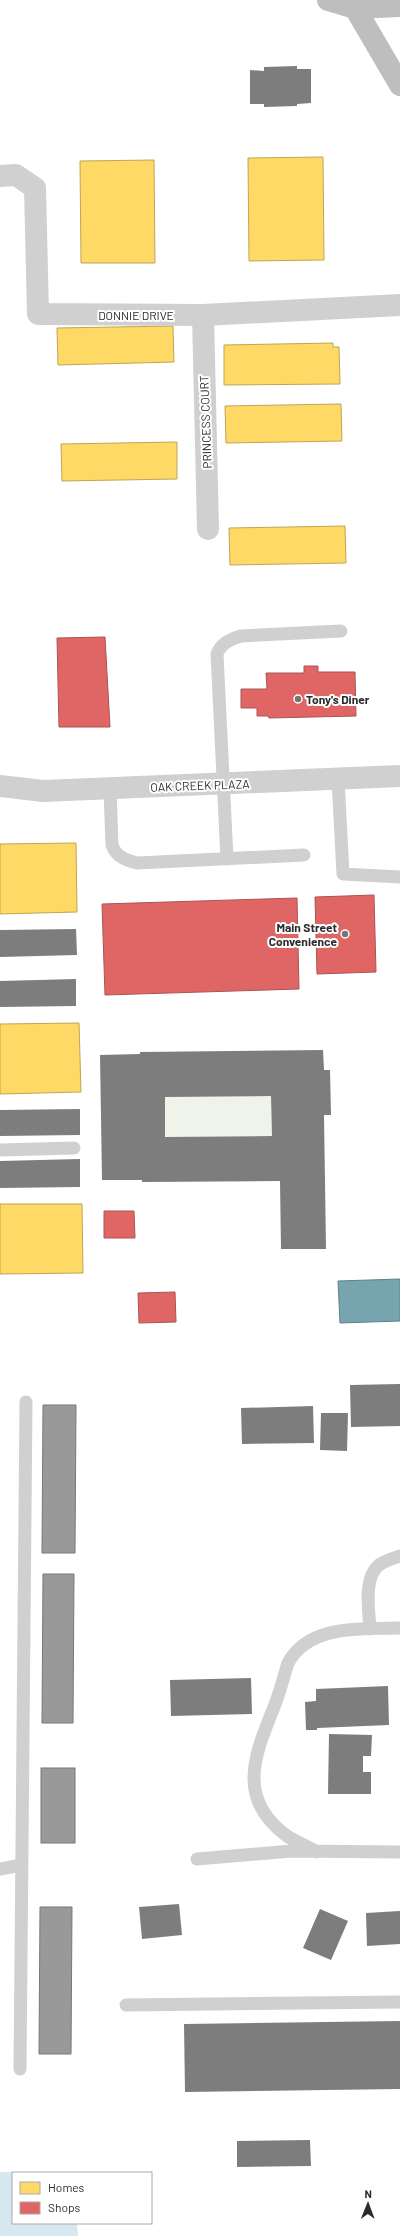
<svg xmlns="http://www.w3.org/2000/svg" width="400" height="2236" font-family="Barlow,sans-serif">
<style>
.green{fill:#f0f3ea}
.water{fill:#d7e7ef}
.homes{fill:#ffd966;stroke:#bfa554}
.shops{fill:#e06666;stroke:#aa5454}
.public{fill:#76a5af;stroke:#608087}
.industry{fill:#999;stroke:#787878}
.building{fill:#7d7d7d;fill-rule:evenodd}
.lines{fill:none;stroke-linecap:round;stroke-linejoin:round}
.lane{stroke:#d0d0d0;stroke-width:13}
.street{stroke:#d0d0d0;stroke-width:22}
.highway{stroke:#bebebe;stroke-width:22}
.poi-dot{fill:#757575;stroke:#fff;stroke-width:1.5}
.labels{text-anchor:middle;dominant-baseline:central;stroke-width:4;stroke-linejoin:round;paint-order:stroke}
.street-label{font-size:12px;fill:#2b2b2b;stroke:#fff}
.poi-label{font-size:12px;font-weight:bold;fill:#2b2b2b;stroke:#fff;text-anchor:start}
</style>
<rect width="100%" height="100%" fill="#fff"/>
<polygon class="green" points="271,1096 272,1136 165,1137 165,1097"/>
<polygon class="water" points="0,2172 74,2172 13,2173 13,2223 77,2223 78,2236 0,2236"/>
<g class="homes">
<polygon points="323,157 324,260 249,261 248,158"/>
<polygon points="154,160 155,263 81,263 80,161"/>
<polygon points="173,326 174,362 58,365 57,328"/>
<polygon points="333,343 333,347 339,347 340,384 224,385 224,345"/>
<polygon points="341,404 342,441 226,443 225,406"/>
<polygon points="177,442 177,479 62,481 61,444"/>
<polygon points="345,526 346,563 230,565 229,528"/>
<polygon points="76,843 77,912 0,914 0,844"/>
<polygon points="79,1023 81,1092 0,1094 0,1024"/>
<polygon points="0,1204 82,1204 83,1273 0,1274"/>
</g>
<g class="shops">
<polygon points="105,637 110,727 59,727 57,638"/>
<polygon points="304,666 318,666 318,672 355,672 356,716 269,718 268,716 257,716 257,708 241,708 241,689 267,689 266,673 304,673"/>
<polygon points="374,895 376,972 317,974 315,897"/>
<polygon points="297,898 299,989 105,995 102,904"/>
<polygon points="104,1211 134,1211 135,1238 104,1238"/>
<polygon points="175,1292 176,1322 139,1323 138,1293"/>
</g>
<polygon class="public" points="400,1279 400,1321 340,1323 338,1281"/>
<g class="industry">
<polygon points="43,1405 76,1405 75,1553 42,1553"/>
<polygon points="43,1574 74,1574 73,1723 42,1723"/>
<rect x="41" y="1768" width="34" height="75"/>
<polygon points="40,1907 72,1907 71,2054 39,2054"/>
</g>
<g class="building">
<polygon points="297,66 297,69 311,69 311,103 297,104 297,106 264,107 264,104 250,104 250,70 264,71 264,67"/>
<polygon points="76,929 77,955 0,957 0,930"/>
<polygon points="76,979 76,1006 0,1007 0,981"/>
<path d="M323 1050 324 1070H330L331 1115H324L326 1249H281L280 1181 142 1182V1180H102L100 1055 140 1054V1052ZM271 1096 272 1136 165 1137V1097Z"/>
<polygon points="80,1109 80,1135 0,1136 0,1110"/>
<polygon points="80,1159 80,1187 0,1188 0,1161"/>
<polygon points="400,1384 400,1426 351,1427 350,1385"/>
<polygon points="313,1406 314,1443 242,1444 241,1408"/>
<polygon points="321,1413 348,1413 347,1451 320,1450"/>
<polygon points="251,1678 252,1714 171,1716 170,1680"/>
<polygon points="388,1686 389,1725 317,1728 317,1730 306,1730 305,1702 316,1701 316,1689"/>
<polygon points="329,1734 372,1735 371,1756 363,1756 363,1772 371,1772 371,1794 328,1794"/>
<polygon points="179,1904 182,1935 142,1939 139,1907"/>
<polygon points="320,1909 348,1921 331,1960 303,1948"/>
<polygon points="400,1911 400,1944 367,1946 366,1913"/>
<polygon points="400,2021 400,2089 185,2092 184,2024"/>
<polygon points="310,2140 311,2166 237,2167 237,2141"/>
</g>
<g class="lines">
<g class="lane">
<polyline points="338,779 343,874 400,877"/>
<path d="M110 789 112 845C116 857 126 860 137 863L304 855"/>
<path d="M227 859 217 654C221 643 231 639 241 636L341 631"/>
<polyline points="0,1150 74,1148"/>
<path d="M370 1629C369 1610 363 1578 379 1565 385 1561 394 1558 400 1556"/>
<path d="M317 1852C308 1846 296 1842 287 1836 238 1800 253 1759 272 1712 279 1696 283 1679 288 1663 309 1624 362 1629 400 1628"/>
<polyline points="197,1859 292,1851 400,1852"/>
<polyline points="0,1869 21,1865"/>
<polyline points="126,2005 400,2002"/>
<polyline points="20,2069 26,1402"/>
</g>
<g class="street">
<polyline points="0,176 16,175 35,188 38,314 203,315 400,305"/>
<polyline points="203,315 208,529"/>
<polyline points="0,786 43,791 400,776"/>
</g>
<g class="highway">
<polyline points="328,0 355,8 400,6"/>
<polyline points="355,8 400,85"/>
</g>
</g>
<g class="poi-dot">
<circle cx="298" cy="699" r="4"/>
<circle cx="345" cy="934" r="4"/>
</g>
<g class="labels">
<g class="street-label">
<text x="136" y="315">DONNIE DRIVE</text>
<text transform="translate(205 422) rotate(-92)">PRINCESS COURT</text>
<text transform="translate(200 785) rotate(-2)">OAK CREEK PLAZA</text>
</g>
<g class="poi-label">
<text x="306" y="699">Tony's Diner</text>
<text x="337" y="927" text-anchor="end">Main Street<tspan x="337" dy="14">Convenience</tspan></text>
</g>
</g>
<rect x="12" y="2172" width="140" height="52" fill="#ffffff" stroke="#aaaaaa"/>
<rect x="20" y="2182" width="20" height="12" fill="#ffd966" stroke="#aaaaaa"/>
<text x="48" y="2192" font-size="12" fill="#2b2b2b">Homes</text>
<rect x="20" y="2202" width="20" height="12" fill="#e06666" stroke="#aaaaaa"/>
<text x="48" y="2212" font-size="12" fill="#2b2b2b">Shops</text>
<g transform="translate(368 2204) rotate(1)" stroke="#ffffff" stroke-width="3" paint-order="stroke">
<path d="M0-3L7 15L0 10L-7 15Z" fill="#2b2b2b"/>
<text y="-6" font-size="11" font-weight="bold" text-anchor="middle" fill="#2b2b2b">N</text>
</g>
</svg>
